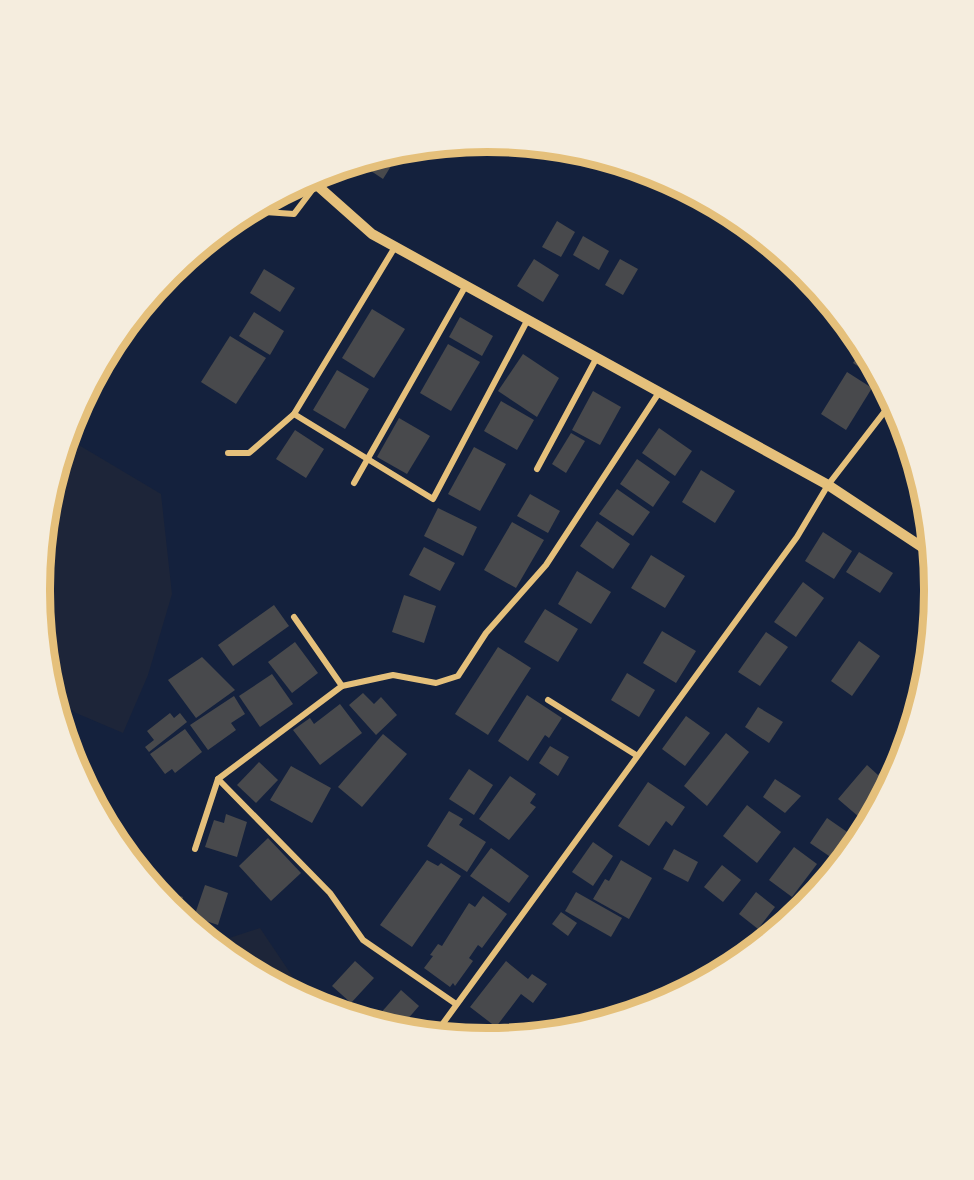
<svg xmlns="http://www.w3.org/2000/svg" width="974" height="1180" font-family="Raleway,sans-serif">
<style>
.green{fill:#1d2539}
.building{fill:#48494c}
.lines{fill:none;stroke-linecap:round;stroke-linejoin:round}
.minor{stroke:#e5c07b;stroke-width:6}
.tertiary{stroke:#e5c07b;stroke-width:10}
.rim{fill:none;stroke:#e5c07b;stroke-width:8}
</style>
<rect width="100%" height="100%" fill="#14213d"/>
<g class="green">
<polygon points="67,438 161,494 172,594 148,675 123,733 76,713 52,692 48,677 39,590 48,502"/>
<polygon points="260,928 305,995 301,996 238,962 214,943"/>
</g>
<g class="building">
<polygon points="401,150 383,179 362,165 364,162"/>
<polygon points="557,221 575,232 561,257 542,247"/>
<polygon points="583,236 609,251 599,270 573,255"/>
<polygon points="534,259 559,275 543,302 517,286"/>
<polygon points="620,259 638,269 623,295 605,285"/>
<polygon points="264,269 295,288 280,312 250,293"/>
<polygon points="372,309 405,329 374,378 342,358"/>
<polygon points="254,312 284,331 270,355 239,336"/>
<polygon points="460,317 493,336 482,356 449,337"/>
<polygon points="230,336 266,358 236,404 201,382"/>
<polygon points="448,344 480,362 451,411 420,393"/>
<polygon points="862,349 864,350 881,381 853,363"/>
<polygon points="523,354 559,378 537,417 498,391"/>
<polygon points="337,370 369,389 345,429 313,410"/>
<polygon points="847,372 872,388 846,430 821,414"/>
<polygon points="593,391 621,407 600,445 572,430"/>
<polygon points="501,401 534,420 517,450 484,431"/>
<polygon points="399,418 430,436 407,474 377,457"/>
<polygon points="659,428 692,451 675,476 642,453"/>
<polygon points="295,430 324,449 306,478 276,459"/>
<polygon points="571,433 585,441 566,473 552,464"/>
<polygon points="474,447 506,464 480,511 448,494"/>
<polygon points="637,459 670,482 653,507 620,484"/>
<polygon points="701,470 735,491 715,523 682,502"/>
<polygon points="918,476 924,493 912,483"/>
<polygon points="617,489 650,512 633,536 599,514"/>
<polygon points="530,494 560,511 548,533 517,516"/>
<polygon points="438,508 477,527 463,556 424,536"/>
<polygon points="597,521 630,544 613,569 580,546"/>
<polygon points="512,522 544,540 516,588 484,570"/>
<polygon points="823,532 852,551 834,579 805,561"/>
<polygon points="424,547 455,563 440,591 409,575"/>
<polygon points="859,552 893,573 880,593 846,572"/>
<polygon points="651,555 685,576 665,608 631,588"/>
<polygon points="577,571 611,592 591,624 558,604"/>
<polygon points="803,582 824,598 796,637 774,622"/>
<polygon points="404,595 436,606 424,643 392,632"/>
<polygon points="274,605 289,626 233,666 218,645"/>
<polygon points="545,609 578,629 558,662 524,642"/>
<polygon points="662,631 696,651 676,683 643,663"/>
<polygon points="766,632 788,647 760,686 738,672"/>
<polygon points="859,641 880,656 852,696 831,681"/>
<polygon points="295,642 318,673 292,693 268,662"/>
<polygon points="498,647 531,668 488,735 455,714"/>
<polygon points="202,657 235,690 196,718 168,680"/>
<polygon points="627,673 655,690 639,717 611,700"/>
<polygon points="272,674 293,704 260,727 239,696"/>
<polygon points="363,693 374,704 381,697 397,715 376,735 349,705"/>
<polygon points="527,695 562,718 549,738 545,735 528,761 498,741"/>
<polygon points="234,696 245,714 231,723 236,730 208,750 190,725"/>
<polygon points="340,704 362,733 320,765 293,730 310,718 314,724"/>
<polygon points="758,707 783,722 769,743 745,727"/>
<polygon points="170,713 174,718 180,713 187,722 149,752 145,747 154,740 147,731"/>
<polygon points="686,716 710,733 685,766 662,749"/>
<polygon points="185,729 202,752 175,773 172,769 165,774 150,754"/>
<polygon points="726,733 749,752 707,806 684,786"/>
<polygon points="383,734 407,754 362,807 338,787"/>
<polygon points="550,746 569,757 558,776 539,763"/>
<polygon points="259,762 278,780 256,803 237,785"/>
<polygon points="890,762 897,769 880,800 877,797 859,817 838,799 867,765 878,775"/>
<polygon points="291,766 331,788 312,823 270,800"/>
<polygon points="469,769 493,785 474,815 449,799"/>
<polygon points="510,776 536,794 530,803 536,807 509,840 479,819"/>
<polygon points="775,779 801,796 785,813 763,797"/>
<polygon points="648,782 685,807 672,826 666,821 649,846 618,826"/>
<polygon points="747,805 781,832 757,863 723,836"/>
<polygon points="449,811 463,819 459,825 486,842 467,872 427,846"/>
<polygon points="226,814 247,822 237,857 205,847 214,820 224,823"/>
<polygon points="827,818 850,834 832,858 810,843"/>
<polygon points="268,838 301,873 271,901 239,866"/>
<polygon points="593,842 613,856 593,886 572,872"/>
<polygon points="794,847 817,864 792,897 769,880"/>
<polygon points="491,848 529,876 509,903 470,876"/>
<polygon points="674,849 698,862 688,882 663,869"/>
<polygon points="427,860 438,866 441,863 461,876 412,947 380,925"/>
<polygon points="621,860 652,878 629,919 593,899 605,879 609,881"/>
<polygon points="722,865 741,880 723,902 704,887"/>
<polygon points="205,885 228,893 218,925 194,917"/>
<polygon points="165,891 183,897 178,913 163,897"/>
<polygon points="576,892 622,918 611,937 565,911"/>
<polygon points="756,892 775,907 758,929 739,914"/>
<polygon points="483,896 507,914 482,948 478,945 469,958 473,961 455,986 453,983 450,987 424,968 433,956 430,955 438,944 442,946 469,903 475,907"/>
<polygon points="561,912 577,923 568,936 552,924"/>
<polygon points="355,961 374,978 351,1003 332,986"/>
<polygon points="506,961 528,979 532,974 547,984 533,1003 521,994 496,1027 470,1007"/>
<polygon points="401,990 419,1006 399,1029 392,1027 379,1015"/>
<polygon points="325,993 343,1009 341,1012 315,1004"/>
</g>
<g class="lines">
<g class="minor">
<polyline points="251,211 294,214 325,173"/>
<polyline points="294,414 433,499 527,321"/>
<polyline points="228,453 249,453 294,414 395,247"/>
<polyline points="537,469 596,359"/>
<polyline points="354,483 465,287"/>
<polyline points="294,617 342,686"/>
<polyline points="548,700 636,755"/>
<polyline points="195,849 218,779"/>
<polyline points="456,1004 363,940 330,893 218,779 342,686 393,675 436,683 458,676 486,633 546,565 658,394"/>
<polyline points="436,1033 797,537 828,485 892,402"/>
</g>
<polyline class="tertiary" points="310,179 372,234 828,485 931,553"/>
</g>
<path d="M0 0H974V1180H0ZM487 152H487A437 437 0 0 1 924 589V591A437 437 0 0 1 487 1028H487A437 437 0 0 1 50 591V589A437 437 0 0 1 487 152Z" fill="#f5edde" fill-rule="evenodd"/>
<path class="rim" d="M487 152H487A437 437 0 0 1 924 589V591A437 437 0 0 1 487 1028H487A437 437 0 0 1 50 591V589A437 437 0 0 1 487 152Z"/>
</svg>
